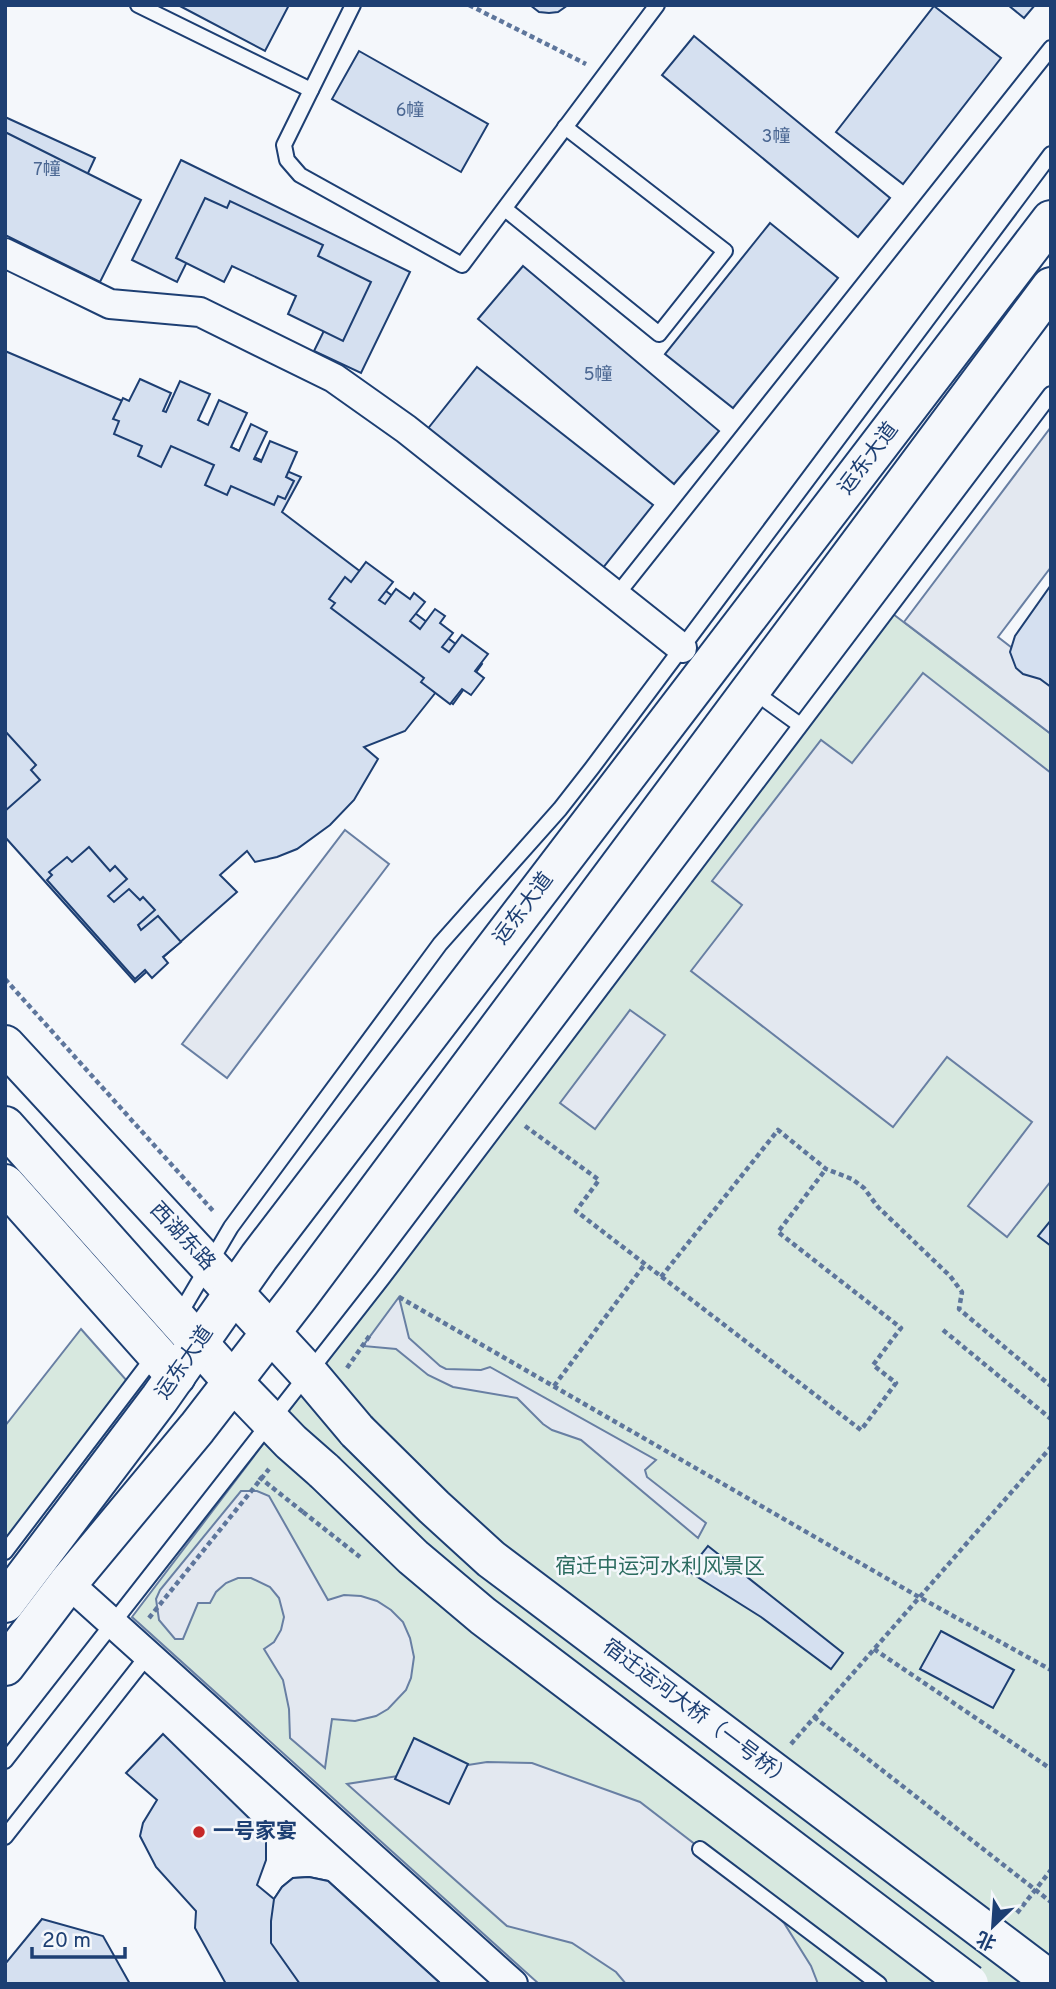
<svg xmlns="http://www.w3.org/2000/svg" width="1056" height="1989" font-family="Overpass,'Noto Sans SC',sans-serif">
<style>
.green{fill:#d7e8df;stroke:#687fa3;stroke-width:2}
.parking{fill:#e3e8f0;stroke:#687fa3;stroke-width:2}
.building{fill:#d5e0f0;stroke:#1d3f73;stroke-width:2}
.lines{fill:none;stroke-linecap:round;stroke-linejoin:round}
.service-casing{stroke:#1d3f73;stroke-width:18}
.minor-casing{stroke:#1d3f73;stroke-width:32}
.secondary-casing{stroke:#1d3f73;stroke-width:42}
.path{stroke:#5e769c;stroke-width:4.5;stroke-dasharray:5 3.5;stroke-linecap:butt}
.service{stroke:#f4f7fb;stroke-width:14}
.minor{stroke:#f4f7fb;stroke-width:28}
.secondary{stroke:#f4f7fb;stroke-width:38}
.secondary-bridge-casing{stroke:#1d3f73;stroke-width:42;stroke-linecap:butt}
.path-bridge{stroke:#5e769c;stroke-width:4.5;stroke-dasharray:5 3.5;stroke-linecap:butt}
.secondary-bridge{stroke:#f4f7fb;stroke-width:38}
.poi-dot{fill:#c62828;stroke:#f4f7fb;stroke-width:2.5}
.labels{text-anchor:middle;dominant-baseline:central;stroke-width:5;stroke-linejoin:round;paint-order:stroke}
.number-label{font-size:18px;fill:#4b6792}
.street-label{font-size:21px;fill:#1d3f73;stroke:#f4f7fb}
.park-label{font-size:21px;fill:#2c6c60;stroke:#f4f7fb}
.poi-label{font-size:21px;font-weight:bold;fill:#1d3f73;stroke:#f4f7fb;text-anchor:start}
</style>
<rect width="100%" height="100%" fill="#f4f7fb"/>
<g class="green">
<polygon points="893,614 1051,734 1051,1984 539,1984 132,1617"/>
<polygon points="81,1329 128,1382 5,1546 5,1426"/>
</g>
<g class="parking">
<polygon points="1051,427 1051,567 998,637 1051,678 1051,734 904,622"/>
<polygon points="923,673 1051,773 1051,1181 1007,1237 968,1206 1032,1122 947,1057 893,1127 691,971 742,905 712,881 821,740 852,763"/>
<polygon points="345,830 389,864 227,1078 182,1044"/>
<polygon points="630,1010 665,1035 595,1129 560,1103"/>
<polygon points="399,1297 409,1338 440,1366 446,1369 481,1370 490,1367 656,1460 645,1470 647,1477 706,1523 698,1538 581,1440 552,1430 543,1424 517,1398 453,1387 428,1375 396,1349 363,1346"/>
<polygon points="241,1491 257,1491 269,1496 328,1600 344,1595 361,1596 377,1601 391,1610 403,1622 410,1638 414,1657 411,1678 406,1690 388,1709 376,1716 355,1721 332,1719 325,1768 290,1738 289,1709 283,1680 264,1649 274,1642 281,1630 284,1617 279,1598 270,1587 251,1578 238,1578 226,1583 216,1592 210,1603 198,1603 183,1639 175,1639 159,1620 156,1599 160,1590"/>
<polygon points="487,1762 532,1763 640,1802 722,1865 784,1923 811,1966 818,1984 626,1984 616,1972 572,1943 507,1926 347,1784"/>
</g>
<g class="building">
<polygon points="178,5 289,5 265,51"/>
<polygon points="530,5 568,5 558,12 549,13 539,12"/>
<polygon points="1008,5 1035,5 1024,18"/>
<polygon points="934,6 1001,58 903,184 836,132"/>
<polygon points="694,36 890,198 858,237 662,75"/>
<polygon points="359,51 488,124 461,172 332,99"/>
<polygon points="5,117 95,158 70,212 5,182"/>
<polygon points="5,132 141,200 100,282 5,235"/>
<polygon points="181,160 410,272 361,373 314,351 348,282 210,215 177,282 132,260"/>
<polygon points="205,198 227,208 230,201 323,245 318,256 371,282 343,341 288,314 296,296 232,266 224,282 176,258"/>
<polygon points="770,223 838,278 733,408 665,354"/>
<polygon points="523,266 719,431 674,484 478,319"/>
<polygon points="5,351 301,477 282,512 482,664 453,704 436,692 405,731 364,747 378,759 354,800 330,825 297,849 277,857 255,862 247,851 220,875 237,892 135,982 5,837"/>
<polygon points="477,367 653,505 602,569 426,431"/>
<polygon points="140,379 171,393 163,411 166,412 180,381 210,394 198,420 208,425 219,400 247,413 231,447 239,451 251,424 267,432 254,459 261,462 270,441 297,452 286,477 294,481 285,499 278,496 274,505 231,486 227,495 205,485 214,465 171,446 161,467 138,456 142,446 114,434 119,421 113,419 123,398 129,401"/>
<polygon points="366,562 393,582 379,600 385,604 396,589 410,599 414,593 425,602 410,621 420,629 435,609 445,616 440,623 453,633 442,647 449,652 462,635 488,654 475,671 484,678 471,695 462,689 450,704 421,682 424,678 331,608 335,603 329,599 345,577 351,582"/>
<polygon points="1051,585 1051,687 1040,679 1023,674 1016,668 1010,652 1015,636"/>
<polygon points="5,731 36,765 31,770 40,780 5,811"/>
<polygon points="89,847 110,871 115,866 127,879 108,896 114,902 129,889 140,900 143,897 155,910 138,925 141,930 158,916 181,942 163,957 168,963 152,978 145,970 135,979 47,880 52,875 49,872 67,857 72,862"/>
<polygon points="1051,1220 1051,1246 1038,1236"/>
<polygon points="708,1546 843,1653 831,1669 761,1617 688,1571"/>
<polygon points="941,1631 1014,1670 993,1708 920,1669"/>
<polygon points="163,1734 256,1825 266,1840 266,1860 257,1885 274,1899 282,1887 293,1878 309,1877 328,1881 441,1984 226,1984 195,1928 196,1911 156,1867 140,1836 143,1823 157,1800 126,1773"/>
<polygon points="414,1738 468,1764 449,1804 395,1779"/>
<polygon points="309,1877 328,1881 441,1984 300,1984 271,1943 271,1921 274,1899 282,1887 293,1878"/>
<polygon points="42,1919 103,1936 130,1984 5,1984 5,1964"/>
</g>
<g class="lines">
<defs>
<g id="service">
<polyline points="138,5 311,90"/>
<polyline points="353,5 284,145 287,160 300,175 462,265 657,5"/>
<polyline points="505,209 659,334 725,251 565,127"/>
<polyline points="616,596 1051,48"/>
<polyline points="753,691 800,725"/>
<polyline points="178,1317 231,1227 440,944 560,809 592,768 1051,154"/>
<polyline points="5,1552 155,1355"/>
<polyline points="5,1761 382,1279 1051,394"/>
<polyline points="5,1837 148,1655"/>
<polyline points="700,1849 879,1984"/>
</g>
<g id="minor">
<polyline points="5,253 110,304 200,312 334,378 406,429 682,648"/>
<polyline points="68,1583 513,1984"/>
</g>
<g id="secondary">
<polyline points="5,1045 309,1374 357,1431"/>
<polyline points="5,1126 233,1382 291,1442 324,1471"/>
<polyline points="5,1184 176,1376"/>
<polyline points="5,1603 160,1398 259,1257 1051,220"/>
<polyline points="5,1666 68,1583 197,1428 299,1296 1051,287"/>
</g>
</defs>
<use href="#service" class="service-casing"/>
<use href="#minor" class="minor-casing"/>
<use href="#secondary" class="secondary-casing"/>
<g class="path">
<polyline points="469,5 586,64"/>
<polyline points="5,979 215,1213"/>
<polyline points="525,1126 599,1180 576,1211 861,1430 896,1383 873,1365 901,1328 778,1232 826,1169"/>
<polyline points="661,1277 778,1130 826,1169 852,1179 864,1188 878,1207 950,1276 962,1292 959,1309 1051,1386"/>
<polyline points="399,1297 919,1597 1051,1670"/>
<polyline points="943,1330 1051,1419"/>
<polyline points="347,1368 370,1335"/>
<polyline points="554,1386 645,1264"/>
<polyline points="259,1477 303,1512"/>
<polyline points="149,1618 269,1469"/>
<polyline points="874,1649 1051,1769"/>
<polyline points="814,1717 1051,1902"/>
<polyline points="791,1744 1051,1447"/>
<polyline points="1017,1913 1051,1870"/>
</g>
<use href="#service" class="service"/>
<use href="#minor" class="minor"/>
<use href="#secondary" class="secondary"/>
<defs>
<g id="secondary-bridge">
<polyline points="357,1431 434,1507 491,1559 1051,1981"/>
<polyline points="324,1471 413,1557 483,1616 969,1984"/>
</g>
</defs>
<use href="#secondary-bridge" class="secondary-bridge-casing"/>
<polyline class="path-bridge" points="303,1512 360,1557"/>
<use href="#secondary-bridge" class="secondary-bridge"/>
</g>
<circle class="poi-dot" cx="199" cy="1832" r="7"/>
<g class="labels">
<g class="number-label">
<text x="410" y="111">6幢</text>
<text x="776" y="137">3幢</text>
<text x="47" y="170">7幢</text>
<text x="598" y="375">5幢</text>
</g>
<g class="street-label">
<text transform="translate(869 459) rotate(-53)">运东大道</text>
<text transform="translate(524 909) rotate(-53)">运东大道</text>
<text transform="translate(182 1237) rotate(47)">西湖东路</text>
<text transform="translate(185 1363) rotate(-55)">运东大道</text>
<text transform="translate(697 1714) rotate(37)">宿迁运河大桥（一号桥）</text>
</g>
<g class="park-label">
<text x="660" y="1567">宿迁中运河水利风景区</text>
</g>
<g class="poi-label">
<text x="213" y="1832">一号家宴</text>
</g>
</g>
<rect width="1056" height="1989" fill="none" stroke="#1d3f73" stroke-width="14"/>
<g transform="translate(993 1926) rotate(205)" stroke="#f4f7fb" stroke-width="5" paint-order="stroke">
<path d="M0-5L12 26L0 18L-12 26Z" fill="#1d3f73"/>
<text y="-10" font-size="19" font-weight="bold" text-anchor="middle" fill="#1d3f73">北</text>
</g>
<path d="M32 1947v10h93v-10" fill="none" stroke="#1d3f73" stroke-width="3.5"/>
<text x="42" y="1947" font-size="21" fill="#1d3f73" stroke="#f4f7fb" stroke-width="5" paint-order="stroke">20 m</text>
</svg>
